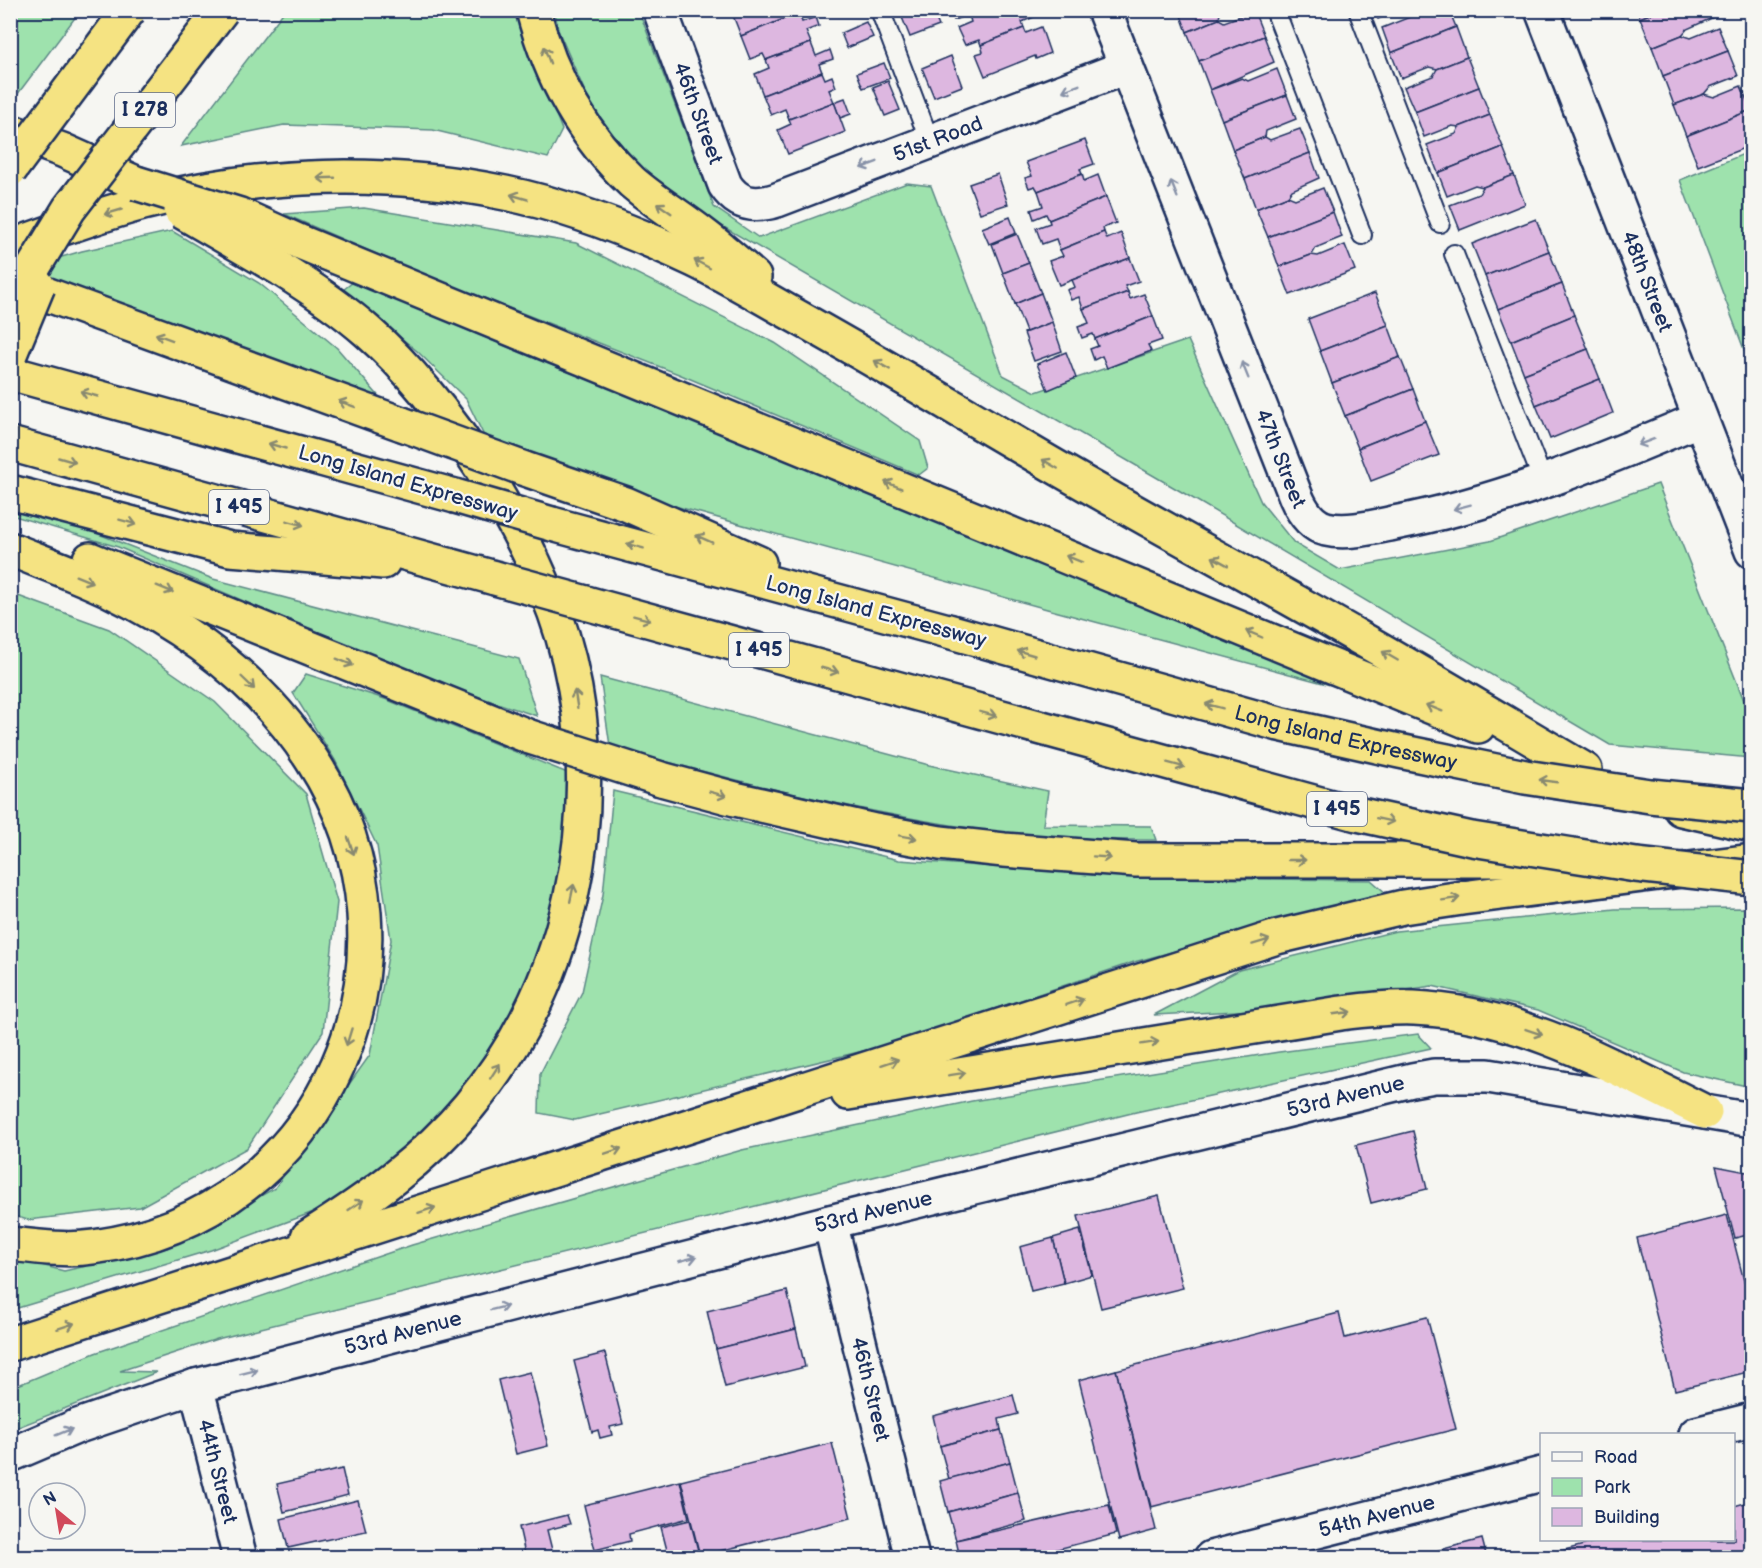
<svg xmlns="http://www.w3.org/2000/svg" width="1762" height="1568" font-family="'Balsamiq Sans',sans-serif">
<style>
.green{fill:#9ee2ad;stroke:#5c8886;stroke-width:1.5}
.building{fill:#ddb7e0;stroke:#1b2f5e;stroke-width:1.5}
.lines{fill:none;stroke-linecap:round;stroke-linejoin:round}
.lane-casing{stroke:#1b2f5e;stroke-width:22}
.street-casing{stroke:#1b2f5e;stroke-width:38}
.secondary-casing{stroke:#1b2f5e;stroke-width:38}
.highway-casing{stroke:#1b2f5e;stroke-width:38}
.lane{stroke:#f6f6f2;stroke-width:18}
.street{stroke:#f6f6f2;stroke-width:33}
.secondary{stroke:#f6f6f2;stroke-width:33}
.highway{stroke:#f5e382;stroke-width:33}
.highway-bridge-casing{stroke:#1b2f5e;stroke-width:38;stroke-linecap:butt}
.highway-bridge{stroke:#f5e382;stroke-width:33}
.oneway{stroke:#888970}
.oneway2{stroke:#8892a8}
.labels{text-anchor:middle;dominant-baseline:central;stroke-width:4.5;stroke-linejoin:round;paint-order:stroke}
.shield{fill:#f6f6f2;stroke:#5d6b8a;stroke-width:1.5}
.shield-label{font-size:20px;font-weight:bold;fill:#1b2f5e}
.street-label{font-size:21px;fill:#1b2f5e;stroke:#f6f6f2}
</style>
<rect width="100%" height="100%" fill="#f6f6f2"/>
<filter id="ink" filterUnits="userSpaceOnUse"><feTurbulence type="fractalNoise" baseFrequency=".0167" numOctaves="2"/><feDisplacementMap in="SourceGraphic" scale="12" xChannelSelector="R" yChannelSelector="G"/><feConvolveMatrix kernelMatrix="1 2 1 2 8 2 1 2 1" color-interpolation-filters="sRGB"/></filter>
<g filter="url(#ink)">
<g class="green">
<polygon points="285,10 515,11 562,130 548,158 433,130 284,125 181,146"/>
<polygon points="10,11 80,11 11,103 10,103"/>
<polygon points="555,11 639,11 714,207 759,238 907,183 931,186 1003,375 1036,392 1188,340 1261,502 1294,543 1340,570 1490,541 1658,484 1751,718 1751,758 1610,745 1187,495 703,215 634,161 592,108 558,30"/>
<polygon points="1751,151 1751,368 1680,180"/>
<polygon points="364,208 576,243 775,343 920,441 928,468 919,475 681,375 425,275 284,214"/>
<polygon points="172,231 259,283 337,348 382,400 11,272 82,251"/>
<polygon points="353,282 541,361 838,478 1364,694 1047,609 664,503 485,438 466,399 417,351 343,290"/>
<polygon points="10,510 14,510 86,529 213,579 519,659 537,716 427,680 118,547 11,515"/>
<polygon points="10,593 109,629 215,702 306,794 337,902 323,1032 247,1148 140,1207 28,1220 10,1215"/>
<polygon points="306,674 385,699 570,774 562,901 501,1041 439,1129 346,1200 211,1250 11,1310 10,1257 64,1271 167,1248 275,1188 370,1055 391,940 377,846 335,760 293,693"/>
<path d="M600 677 929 765 1048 791 1043 825 1151 826 1156 840C1115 839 1069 841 1028 836 886 819 748 785 610 746Z"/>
<polygon points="613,791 899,860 1145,878 1371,880 1388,895 1134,962 884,1046 575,1120 539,1113 540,1074 582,992 603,895"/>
<polygon points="1751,908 1751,1087 1683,1072 1538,1010 1432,986 1280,1009 1154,1015 1239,970 1396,931 1615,909"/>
<polygon points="1418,1034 1431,1048 1136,1112 217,1339 120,1371 157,1372 11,1430 11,1388 95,1353 412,1245 742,1150 972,1101 1279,1052"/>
</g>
<g class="building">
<polygon points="739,10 798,10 799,13 741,36 732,13"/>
<polygon points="899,10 932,10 939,26 910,37"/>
<polygon points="950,10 980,10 954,20"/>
<polygon points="980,10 1033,10 1036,16 1022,22 1024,28 981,45 979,40 965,45 957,28 971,22 969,15"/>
<polygon points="1179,10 1227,10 1220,13 1219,19 1187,32"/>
<polygon points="1375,10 1400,10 1378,19"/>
<polygon points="1413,10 1449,10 1456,27 1391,53 1382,28 1410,17"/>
<polygon points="1637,10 1660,10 1640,18"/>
<polygon points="1660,10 1712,10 1714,17 1687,29 1682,35 1652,47 1640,18"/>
<polygon points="1254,11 1264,36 1199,61 1187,32 1219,19 1224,22"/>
<polygon points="799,13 802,22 816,17 819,26 806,31 811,43 766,60 763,54 750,59 741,36"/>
<polygon points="866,22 873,37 847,48 841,33"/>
<polygon points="1041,27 1050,53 1036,59 1035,56 985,76 976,54 983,52 981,45 1024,28 1026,33"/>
<polygon points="1456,27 1467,57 1437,69 1429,67 1401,78 1391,53"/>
<polygon points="1718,27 1728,51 1663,76 1652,47 1682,35 1691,38"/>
<polygon points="1264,36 1274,62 1210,90 1199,61"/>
<polygon points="811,43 816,56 830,50 833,59 819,64 822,72 763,95 755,74 769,68 766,60"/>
<polygon points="1728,51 1738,76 1710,87 1704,94 1674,105 1663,76"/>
<polygon points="951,56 962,86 934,97 922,68"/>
<polygon points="1467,57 1479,87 1415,112 1404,87 1433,76 1437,69"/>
<polygon points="884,63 890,78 863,88 857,73"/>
<polygon points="1277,69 1287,95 1222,120 1210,90 1242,78 1248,81"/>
<polygon points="822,72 825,79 832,76 836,87 829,90 834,102 789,119 785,109 771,115 763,95"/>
<polygon points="888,81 900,110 885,116 873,87"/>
<polygon points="1741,86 1751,110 1686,136 1674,105 1704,94 1714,97"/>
<polygon points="1479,87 1490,115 1459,127 1452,126 1424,137 1415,112"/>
<polygon points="1287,95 1296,119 1266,131 1265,137 1233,150 1222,120"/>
<polygon points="845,98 851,114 840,118 834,102"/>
<polygon points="834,102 845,132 788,154 778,130 791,124 789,119"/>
<polygon points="1751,110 1752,145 1698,166 1686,136"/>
<polygon points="1490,115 1503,147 1438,173 1427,145 1456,134 1459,127"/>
<polygon points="1300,129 1310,153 1245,179 1233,150 1265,137 1270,140"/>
<polygon points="1085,140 1094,164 1080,169 1082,174 1038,191 1035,186 1029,188 1025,178 1032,176 1026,162"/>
<polygon points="1503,147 1514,175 1483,187 1475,185 1447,196 1438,173"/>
<polygon points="1310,153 1319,178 1292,190 1288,196 1256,209 1245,179"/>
<polygon points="998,174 1008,204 980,213 969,184"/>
<polygon points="1082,174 1084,181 1098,175 1106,197 1049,220 1046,214 1034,219 1031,210 1043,206 1038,191"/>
<polygon points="1514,175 1525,204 1460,230 1450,205 1479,194 1483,187"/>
<polygon points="1323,188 1333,212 1268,237 1256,209 1288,196 1295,199"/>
<polygon points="1106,197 1116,223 1103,228 1104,232 1060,250 1056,239 1042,244 1036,228 1050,223 1049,220"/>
<polygon points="1333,212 1342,237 1315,248 1311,255 1279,267 1268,237"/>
<polygon points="1010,217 1016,233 989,244 982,228"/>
<polygon points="1536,219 1549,251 1485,276 1472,244"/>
<polygon points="1104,232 1107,239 1121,233 1130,258 1059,285 1049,261 1063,256 1060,250"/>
<polygon points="1017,234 1029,263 1003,273 992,244"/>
<polygon points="1345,245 1355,270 1290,295 1279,267 1311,255 1318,256"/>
<polygon points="1549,251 1562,284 1498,309 1485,276"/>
<polygon points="1130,258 1139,281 1125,286 1128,292 1083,309 1079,297 1071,300 1067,290 1075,287 1072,280"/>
<polygon points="1029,263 1041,293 1015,304 1003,273"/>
<polygon points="1562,284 1574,315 1511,341 1498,309"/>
<polygon points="1128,292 1130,299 1144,294 1153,316 1095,339 1093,334 1082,338 1078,327 1089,323 1083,309"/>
<polygon points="1041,293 1052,322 1026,332 1015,304"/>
<polygon points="1375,293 1388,325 1320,351 1308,319"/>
<polygon points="1574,315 1588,349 1524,374 1511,341"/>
<polygon points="1153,316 1162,340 1148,345 1151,351 1107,368 1102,356 1094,360 1090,349 1098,346 1095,339"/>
<polygon points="1052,322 1062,351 1034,361 1024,333"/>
<polygon points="1388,325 1400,357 1332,383 1320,351"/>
<polygon points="1588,349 1600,379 1536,405 1524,374"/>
<polygon points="1066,352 1076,378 1048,390 1037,364"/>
<polygon points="1400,357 1413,389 1345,416 1332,383"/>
<polygon points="1600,379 1613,413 1550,439 1536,405"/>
<polygon points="1413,389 1425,421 1358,448 1345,416"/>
<polygon points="1425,421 1439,455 1371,481 1358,448"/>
<polygon points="1413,1131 1427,1189 1371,1203 1356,1145"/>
<polygon points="1716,1166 1752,1173 1752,1234 1735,1238"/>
<polygon points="1159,1196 1183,1288 1101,1308 1078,1216"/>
<polygon points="1727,1215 1752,1312 1752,1371 1675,1390 1637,1238"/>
<polygon points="1080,1230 1092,1275 1064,1283 1053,1238"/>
<polygon points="1053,1238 1064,1283 1031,1291 1020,1247"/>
<polygon points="787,1291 796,1329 716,1349 707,1311"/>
<polygon points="1339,1313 1345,1338 1427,1317 1456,1429 1151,1507 1116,1370"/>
<polygon points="796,1329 805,1367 725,1387 716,1349"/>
<polygon points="605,1353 623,1424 610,1427 612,1435 600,1438 598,1430 592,1432 574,1361"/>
<polygon points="1116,1370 1156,1530 1119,1540 1079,1380"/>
<polygon points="530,1372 548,1446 516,1454 498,1380"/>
<polygon points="1013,1395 1018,1414 999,1419 1001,1430 940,1446 933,1416"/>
<polygon points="1001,1430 1010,1462 949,1479 940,1446"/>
<polygon points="832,1443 851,1518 700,1556 681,1481"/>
<polygon points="1010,1462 1018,1493 948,1512 940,1481"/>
<polygon points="342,1469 348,1495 333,1499 333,1500 284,1512 277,1484"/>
<polygon points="680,1481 689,1518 629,1534 630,1541 595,1550 584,1505"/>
<polygon points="1018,1493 1026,1521 956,1540 948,1512"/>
<polygon points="358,1500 366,1531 288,1548 281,1519"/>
<polygon points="1752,1501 1752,1558 1534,1558 1603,1540 1734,1540 1734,1506"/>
<polygon points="1109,1505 1116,1534 1023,1558 960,1558 956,1540"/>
<polygon points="567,1515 570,1524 547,1530 554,1558 526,1558 519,1527"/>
<polygon points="690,1520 700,1558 669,1558 661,1527"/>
<polygon points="1482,1539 1487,1558 1409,1558"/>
</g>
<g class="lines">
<defs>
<g id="lane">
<polyline points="880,10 930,142"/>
<polyline points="1275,10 1362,235"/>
<polyline points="1358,10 1440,223"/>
<polyline points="1454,254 1543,481"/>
</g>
<g id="street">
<path id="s1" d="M660 10 725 185C738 205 755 207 777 200L1126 67"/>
<path id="s2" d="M1104 10 1296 497C1302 511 1311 525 1326 529 1347 534 1374 527 1394 523 1500 503 1601 461 1700 419"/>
<path id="s3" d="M830 1222 912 1558"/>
<path id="s4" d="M196 1386 240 1558"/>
<polyline points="1696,1434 1752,1420"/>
<path id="s5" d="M10 1455 78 1426 196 1386 830 1222 1412 1080 1434 1076H1488L1752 1120"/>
<path id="s6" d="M1211 1558 1542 1474"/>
</g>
<g id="secondary">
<path id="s7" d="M1542 10 1752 551"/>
</g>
<g id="highway">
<path d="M533 10C550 76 582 135 632 182 655 202 681 217 705 236 722 249 738 263 754 277"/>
<polyline points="10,131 62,150 136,183"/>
<polyline points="300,242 1478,726"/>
<path d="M10 247C54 231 98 215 143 203 259 172 387 169 505 193 570 206 634 232 694 260 725 275 755 293 785 310 874 359 961 412 1049 463 1152 523 1257 579 1360 638 1436 681 1510 726 1585 770"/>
<path d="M281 269C311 288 341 308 367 331 414 372 451 421 484 472 520 531 553 593 569 660 606 815 571 984 469 1106 424 1160 367 1200 308 1237"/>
<polyline points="10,281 402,424"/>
<polyline points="10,373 455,496"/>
<polyline points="10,444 495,578"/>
<polyline points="522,468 626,504 759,563"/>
<polyline points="10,492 230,549 383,562"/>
<polyline points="552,524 948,631"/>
<path d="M10 549C42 562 76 574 107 589 188 628 263 683 312 760 438 954 328 1217 93 1247 67 1251 37 1247 10 1244"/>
<polyline points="90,559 530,737"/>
<polyline points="586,603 932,698"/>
<polyline points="661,779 735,799 875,831 940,843 1004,850 1136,860 1542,860"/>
<polyline points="1681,809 1752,825"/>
<path d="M848 1093 1341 1013C1365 1010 1389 1007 1414 1008 1521 1013 1612 1066 1705 1112"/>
<polyline points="10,1344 1277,937 1403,907 1462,898 1752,861"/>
</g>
</defs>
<use href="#lane" class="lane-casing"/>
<use href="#street" class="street-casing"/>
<use href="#secondary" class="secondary-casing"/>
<use href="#highway" class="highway-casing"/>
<use href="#lane" class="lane"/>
<use href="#street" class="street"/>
<use href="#secondary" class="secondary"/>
<use href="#highway" class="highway"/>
<defs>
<g id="highway-bridge">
<polyline points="10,170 129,10"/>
<polyline points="136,183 240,215 300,242"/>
<polyline points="181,211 281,269"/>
<polyline points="10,306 69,209 222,10"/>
<polyline points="10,354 38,286"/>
<polyline points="402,424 522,468"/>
<polyline points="455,496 552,524"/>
<polyline points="495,578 586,603"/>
<path id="s8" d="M948 631 1279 724 1399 751 1525 777 1650 796 1752 806"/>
<polyline points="932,698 1357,814 1472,839 1636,865 1752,878"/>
<polyline points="530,737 661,779"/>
</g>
</defs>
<use href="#highway-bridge" class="highway-bridge-casing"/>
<use href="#highway-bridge" class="highway-bridge"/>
</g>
<defs><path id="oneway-shaft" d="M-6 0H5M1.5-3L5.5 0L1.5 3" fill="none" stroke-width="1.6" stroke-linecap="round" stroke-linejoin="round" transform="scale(1.5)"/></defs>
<g class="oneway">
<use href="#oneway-shaft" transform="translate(547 55) rotate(-110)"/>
<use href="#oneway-shaft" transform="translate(326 178) rotate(178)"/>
<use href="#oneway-shaft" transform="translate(519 197) rotate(-164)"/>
<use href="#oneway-shaft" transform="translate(664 208) rotate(-145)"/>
<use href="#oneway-shaft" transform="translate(113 212) rotate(164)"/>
<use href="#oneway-shaft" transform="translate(702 264) rotate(-152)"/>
<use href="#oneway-shaft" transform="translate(164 337) rotate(-160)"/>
<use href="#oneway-shaft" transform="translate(882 365) rotate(-150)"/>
<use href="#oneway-shaft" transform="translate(89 394) rotate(-164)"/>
<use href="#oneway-shaft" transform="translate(347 404) rotate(-160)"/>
<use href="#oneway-shaft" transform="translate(277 446) rotate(-164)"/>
<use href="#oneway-shaft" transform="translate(67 460) rotate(16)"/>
<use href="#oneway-shaft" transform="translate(1050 464) rotate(-150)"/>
<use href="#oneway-shaft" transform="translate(893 485) rotate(-158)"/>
<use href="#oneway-shaft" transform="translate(128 522) rotate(15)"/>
<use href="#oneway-shaft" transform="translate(295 523) rotate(15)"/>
<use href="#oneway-shaft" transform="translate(704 539) rotate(-156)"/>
<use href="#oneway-shaft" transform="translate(635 546) rotate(-165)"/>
<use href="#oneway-shaft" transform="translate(1074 559) rotate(-158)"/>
<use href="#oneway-shaft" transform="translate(1220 561) rotate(-151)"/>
<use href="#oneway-shaft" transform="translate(84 579) rotate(22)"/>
<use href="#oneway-shaft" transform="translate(165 589) rotate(22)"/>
<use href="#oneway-shaft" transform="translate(642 618) rotate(15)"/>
<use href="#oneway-shaft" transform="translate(1254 634) rotate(-157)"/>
<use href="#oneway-shaft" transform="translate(1026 653) rotate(-164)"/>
<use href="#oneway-shaft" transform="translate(1390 656) rotate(-150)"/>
<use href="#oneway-shaft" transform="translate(345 662) rotate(22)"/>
<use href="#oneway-shaft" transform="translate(830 670) rotate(15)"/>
<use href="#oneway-shaft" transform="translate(248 683) rotate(44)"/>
<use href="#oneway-shaft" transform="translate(576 699) rotate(-99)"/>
<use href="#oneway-shaft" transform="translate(1214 706) rotate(-165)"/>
<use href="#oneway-shaft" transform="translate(1434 708) rotate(-158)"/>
<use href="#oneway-shaft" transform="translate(988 714) rotate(15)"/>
<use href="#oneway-shaft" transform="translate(1176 765) rotate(15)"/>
<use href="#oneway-shaft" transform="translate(1548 781) rotate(-172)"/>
<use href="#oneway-shaft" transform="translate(718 794) rotate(15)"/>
<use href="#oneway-shaft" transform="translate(1385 820) rotate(12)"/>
<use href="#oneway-shaft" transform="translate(908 837) rotate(10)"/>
<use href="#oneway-shaft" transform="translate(351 846) rotate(71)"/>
<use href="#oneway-shaft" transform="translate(1102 857) rotate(4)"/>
<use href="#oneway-shaft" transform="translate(1297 860)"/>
<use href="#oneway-shaft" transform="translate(572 893) rotate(-78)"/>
<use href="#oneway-shaft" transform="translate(1451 899) rotate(-9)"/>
<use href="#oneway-shaft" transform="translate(1261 942) rotate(-17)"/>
<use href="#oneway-shaft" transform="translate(1075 1002) rotate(-18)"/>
<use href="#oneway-shaft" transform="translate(1342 1013) rotate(-8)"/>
<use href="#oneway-shaft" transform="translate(1534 1032) rotate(19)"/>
<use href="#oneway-shaft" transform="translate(349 1037) rotate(107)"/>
<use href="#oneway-shaft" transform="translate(1150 1043) rotate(-9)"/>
<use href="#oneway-shaft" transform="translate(890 1062) rotate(-18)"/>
<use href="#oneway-shaft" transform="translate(495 1071) rotate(-57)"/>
<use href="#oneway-shaft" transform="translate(957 1074) rotate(-9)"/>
<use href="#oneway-shaft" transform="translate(613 1151) rotate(-18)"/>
<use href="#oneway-shaft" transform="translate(356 1205) rotate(-34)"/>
<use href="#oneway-shaft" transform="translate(427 1210) rotate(-18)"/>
<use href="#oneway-shaft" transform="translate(66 1326) rotate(-18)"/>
</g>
<g class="oneway2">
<use href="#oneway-shaft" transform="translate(1071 88) rotate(159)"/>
<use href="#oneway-shaft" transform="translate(869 165) rotate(159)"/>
<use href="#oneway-shaft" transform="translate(1174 189) rotate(-112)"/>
<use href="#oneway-shaft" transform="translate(1245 370) rotate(-112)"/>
<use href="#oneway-shaft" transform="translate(1646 442) rotate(159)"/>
<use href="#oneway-shaft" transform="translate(1462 507) rotate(165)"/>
<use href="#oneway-shaft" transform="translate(688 1259) rotate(-14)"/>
<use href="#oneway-shaft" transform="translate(499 1308) rotate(-14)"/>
<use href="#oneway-shaft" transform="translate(249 1372) rotate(-14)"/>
<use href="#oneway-shaft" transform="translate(64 1432) rotate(-22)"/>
</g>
</g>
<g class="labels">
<g class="shield">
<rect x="115" y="93" width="60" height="34" rx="4.5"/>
<rect x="209" y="490" width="60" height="34" rx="4.5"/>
<rect x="729" y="633" width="60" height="34" rx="4.5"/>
<rect x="1307" y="792" width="60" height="34" rx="4.5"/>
</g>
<g class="shield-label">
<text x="145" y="110">I 278</text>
<text x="239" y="507">I 495</text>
<text x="759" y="650">I 495</text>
<text x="1337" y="809">I 495</text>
</g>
<g class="street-label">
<text stroke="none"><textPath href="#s1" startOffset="110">46th Street</textPath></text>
<text stroke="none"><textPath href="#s1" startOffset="418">51st Road</textPath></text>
<text stroke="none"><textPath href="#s7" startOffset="291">48th Street</textPath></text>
<text stroke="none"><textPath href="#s2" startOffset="482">47th Street</textPath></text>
<text transform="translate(408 483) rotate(16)">Long Island Expressway</text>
<text transform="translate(876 612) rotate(15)">Long Island Expressway</text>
<text stroke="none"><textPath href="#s8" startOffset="412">Long Island Expressway</textPath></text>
<text stroke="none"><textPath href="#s5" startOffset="1384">53rd Avenue</textPath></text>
<text stroke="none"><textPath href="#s5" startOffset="898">53rd Avenue</textPath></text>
<text stroke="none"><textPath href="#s5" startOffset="412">53rd Avenue</textPath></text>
<text stroke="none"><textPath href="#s3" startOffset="172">46th Street</textPath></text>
<text stroke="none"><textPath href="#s4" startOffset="88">44th Street</textPath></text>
<text stroke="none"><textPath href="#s6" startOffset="171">54th Avenue</textPath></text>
</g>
</g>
<rect width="1762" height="1568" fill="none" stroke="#f6f6f2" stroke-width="36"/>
<rect x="18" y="18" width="1726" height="1532" fill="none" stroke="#1b2f5e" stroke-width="2" filter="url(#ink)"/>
<rect x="1540" y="1433" width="195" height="108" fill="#f6f6f2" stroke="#9ea6b7" stroke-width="1.5"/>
<rect x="1552" y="1452" width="30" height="9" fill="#f6f6f2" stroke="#9ea6b7" stroke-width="1.5"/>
<text x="1594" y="1463" font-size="18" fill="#1b2f5e">Road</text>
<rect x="1552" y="1478" width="30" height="18" fill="#9ee2ad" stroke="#9ea6b7" stroke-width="1.5"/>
<text x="1594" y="1493" font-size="18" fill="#1b2f5e">Park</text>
<rect x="1552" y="1508" width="30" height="18" fill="#ddb7e0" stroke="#9ea6b7" stroke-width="1.5"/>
<text x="1594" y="1523" font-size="18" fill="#1b2f5e">Building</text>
<g transform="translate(57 1511) rotate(330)"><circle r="28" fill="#f6f6f2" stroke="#9ea6b7" stroke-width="1.5"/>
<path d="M0-4.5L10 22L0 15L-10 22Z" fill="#d1495b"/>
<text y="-9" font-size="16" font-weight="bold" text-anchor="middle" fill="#1b2f5e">N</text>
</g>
</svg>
